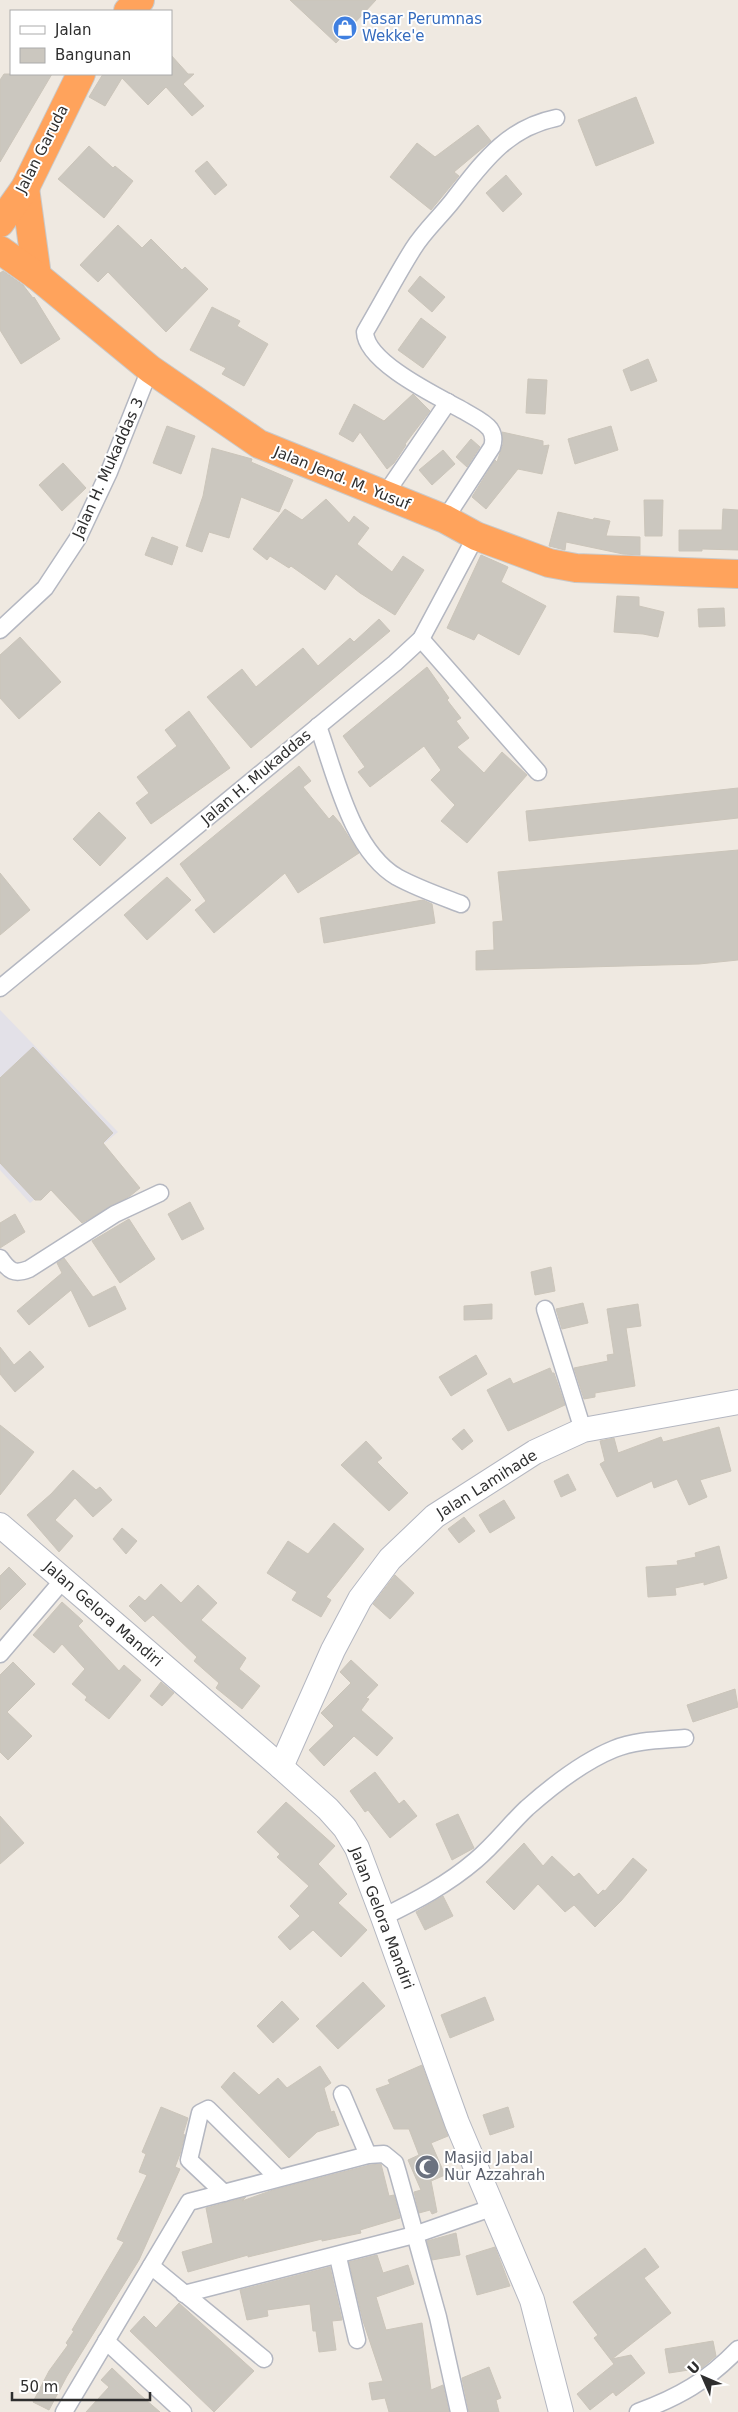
<svg xmlns="http://www.w3.org/2000/svg" width="738" height="2412" font-family="'DejaVu Sans',sans-serif">
<style>
.industrial{fill:#e3e1e8}
.building{fill:#cbc7bf;stroke:#cbc5ba}
.lines{fill:none;stroke-linecap:round;stroke-linejoin:round}
.street-casing{stroke:#b4b7c1;stroke-width:19}
.secondary-casing{stroke:#b4b7c1;stroke-width:26}
.highway-casing{stroke:#c9c9c9;stroke-width:30}
.street{stroke:#fff;stroke-width:16}
.secondary{stroke:#fff;stroke-width:24}
.highway{stroke:#ffa35c;stroke-width:28}
.labels{text-anchor:middle;dominant-baseline:central;stroke-width:4;stroke-linejoin:round;paint-order:stroke}
.shop-label{font-size:15px;fill:#366cbe;stroke:#fff;text-anchor:start}
.street-label{font-size:15px;fill:#2e2e2e;stroke:#fff}
.worship-label{font-size:15px;fill:#5b616d;stroke:#fff;text-anchor:start}
</style>
<rect width="100%" height="100%" fill="#efe9e1"/>
<polygon class="industrial" points="0,1010 118,1132 30,1203 0,1170"/>
<g class="building">
<polygon points="290,0 376,0 336,43"/>
<polygon points="171,55 188,74 194,74 183,84 204,106 192,116 166,87 148,105 122,78 105,106 89,97 103,74 171,74"/>
<polygon points="4,74 52,74 0,162 0,80"/>
<polygon points="636,97 654,143 596,166 578,120"/>
<polygon points="478,125 491,141 454,172 459,176 431,210 390,177 417,143 435,157"/>
<polygon points="89,146 113,168 115,166 133,181 104,218 58,179"/>
<polygon points="207,161 227,185 215,195 195,171"/>
<polygon points="506,175 522,194 503,212 486,193"/>
<polygon points="118,225 142,248 151,239 182,270 185,267 208,289 166,332 108,272 98,282 80,265"/>
<polygon points="3,271 23,285 33,298 34,297 60,339 21,364 0,330 0,273"/>
<polygon points="420,276 445,297 432,312 408,291"/>
<polygon points="212,307 240,321 237,326 268,344 244,386 222,374 226,368 190,350"/>
<polygon points="421,318 446,337 423,368 398,350"/>
<polygon points="648,359 657,381 631,391 623,370"/>
<polygon points="528,379 547,380 545,414 526,413"/>
<polygon points="413,394 430,411 405,444 406,445 394,463 387,469 360,432 353,442 339,434 354,404 384,421"/>
<polygon points="167,426 195,436 181,474 153,463"/>
<polygon points="611,426 618,450 575,464 568,439"/>
<polygon points="502,432 543,441 543,446 549,445 542,474 518,469 486,509 472,497 495,460 497,462 503,444"/>
<polygon points="471,439 480,447 467,467 456,457"/>
<polygon points="212,448 252,459 251,462 293,480 279,512 241,497 229,538 209,532 202,552 186,546 203,496"/>
<polygon points="443,450 455,464 432,485 419,470"/>
<polygon points="63,463 86,488 62,511 39,485"/>
<polygon points="326,499 349,523 354,516 369,528 357,544 392,572 403,556 424,570 395,615 360,593 336,574 325,590 291,566 289,568 270,556 267,560 253,549 285,509 302,520"/>
<polygon points="644,500 663,500 662,536 645,536"/>
<polygon points="723,509 738,510 738,550 702,549 702,551 679,551 679,530 722,530"/>
<polygon points="558,512 593,520 594,518 610,521 606,536 640,537 640,555 623,554 566,542 565,550 549,546"/>
<polygon points="152,537 178,547 172,565 145,555"/>
<polygon points="481,555 508,567 501,582 546,606 519,655 478,633 474,640 447,628"/>
<polygon points="617,596 639,597 639,606 664,612 658,637 643,634 614,632"/>
<polygon points="724,608 725,626 699,627 698,609"/>
<polygon points="379,619 390,631 251,748 207,697 242,669 256,687 303,648 318,666 350,638 354,642"/>
<polygon points="20,637 61,682 19,719 0,698 0,655"/>
<polygon points="427,667 449,698 447,700 461,718 456,721 469,738 457,747 484,773 502,752 527,775 467,843 441,821 455,805 431,780 441,770 424,746 370,787 358,772 365,767 343,736"/>
<polygon points="189,711 230,768 151,824 136,803 149,793 137,777 177,746 165,730"/>
<polygon points="299,766 311,781 303,787 329,819 333,815 340,823 359,853 298,893 285,873 214,933 195,910 206,901 180,864"/>
<polygon points="738,788 738,818 529,841 526,811"/>
<polygon points="99,812 126,838 100,866 73,839"/>
<polygon points="738,850 738,960 699,964 476,970 476,951 494,950 493,922 503,921 498,872"/>
<polygon points="0,873 30,910 0,935"/>
<polygon points="167,877 191,900 147,940 124,915"/>
<polygon points="423,900 432,904 435,923 324,943 320,918"/>
<polygon points="33,1047 113,1133 103,1143 140,1188 130,1196 82,1223 51,1190 41,1200 35,1200 0,1163 0,1078"/>
<polygon points="190,1202 204,1229 182,1240 168,1214"/>
<polygon points="15,1214 25,1232 0,1248 0,1223"/>
<polygon points="129,1219 155,1259 120,1283 92,1241"/>
<polygon points="64,1258 93,1297 115,1286 126,1309 89,1327 71,1290 29,1325 17,1311 62,1273 57,1263"/>
<polygon points="551,1267 555,1291 535,1295 531,1272"/>
<polygon points="583,1303 588,1323 562,1329 556,1309"/>
<polygon points="492,1304 492,1319 464,1320 464,1306"/>
<polygon points="638,1304 641,1326 626,1328 635,1386 595,1393 595,1397 584,1399 574,1368 608,1361 607,1355 614,1354 607,1309"/>
<polygon points="0,1347 14,1365 30,1351 44,1367 15,1392 0,1374"/>
<polygon points="476,1355 487,1374 451,1396 439,1377"/>
<polygon points="550,1368 552,1373 554,1373 565,1405 508,1431 487,1390 510,1378 513,1384"/>
<polygon points="0,1425 34,1452 0,1495"/>
<polygon points="719,1427 731,1471 700,1480 707,1497 689,1505 677,1479 654,1488 652,1481 617,1497 600,1464 605,1461 600,1441 614,1438 618,1453 661,1437 663,1442"/>
<polygon points="464,1429 473,1441 462,1450 452,1439"/>
<polygon points="366,1441 382,1458 377,1462 408,1493 389,1511 341,1465"/>
<polygon points="73,1470 96,1490 100,1487 112,1500 93,1517 75,1498 55,1520 73,1536 59,1552 27,1515 51,1494"/>
<polygon points="568,1474 576,1490 561,1497 554,1481"/>
<polygon points="504,1500 515,1518 490,1533 479,1515"/>
<polygon points="464,1517 475,1531 459,1543 448,1529"/>
<polygon points="334,1523 364,1549 326,1597 331,1600 321,1617 292,1600 297,1592 267,1573 288,1541 308,1554"/>
<polygon points="122,1528 137,1541 126,1554 113,1539"/>
<polygon points="719,1546 727,1578 704,1585 704,1582 675,1588 676,1595 648,1597 646,1567 678,1565 677,1561 696,1557 695,1553"/>
<polygon points="9,1567 26,1584 0,1610 0,1576"/>
<polygon points="395,1575 414,1593 390,1619 373,1604"/>
<polygon points="161,1584 181,1603 198,1585 217,1603 201,1620 246,1658 239,1669 260,1686 242,1709 216,1688 219,1683 194,1661 197,1657 153,1615 145,1622 129,1606 139,1596 145,1601"/>
<polygon points="62,1602 83,1621 78,1626 119,1671 124,1665 141,1680 109,1719 85,1700 87,1697 72,1684 85,1669 62,1644 54,1653 33,1635"/>
<polygon points="351,1660 378,1685 366,1698 369,1699 361,1710 393,1738 377,1756 354,1736 324,1766 309,1750 334,1726 321,1713 351,1683 340,1672"/>
<polygon points="13,1662 35,1684 7,1712 32,1736 8,1760 0,1752 0,1675"/>
<polygon points="161,1682 174,1693 162,1706 150,1696"/>
<polygon points="735,1689 738,1707 693,1722 687,1705"/>
<polygon points="375,1772 399,1804 404,1800 417,1816 390,1838 368,1810 365,1812 350,1791"/>
<polygon points="286,1802 335,1846 318,1864 347,1894 338,1903 367,1930 341,1957 313,1930 290,1950 278,1937 300,1916 290,1906 309,1886 277,1857 280,1854 257,1832"/>
<polygon points="458,1814 474,1848 452,1860 436,1824"/>
<polygon points="0,1816 24,1843 0,1864"/>
<polygon points="524,1843 543,1866 552,1856 574,1877 579,1873 598,1895 603,1890 605,1891 633,1858 647,1870 621,1901 595,1927 574,1905 565,1912 538,1884 514,1910 486,1882"/>
<polygon points="443,1896 453,1916 425,1930 416,1912"/>
<polygon points="363,1982 385,2006 338,2049 316,2026"/>
<polygon points="485,1997 494,2020 450,2038 441,2015"/>
<polygon points="282,2001 299,2019 273,2043 257,2026"/>
<polygon points="422,2065 448,2136 431,2143 445,2175 431,2181 437,2212 432,2214 430,2210 419,2213 414,2192 421,2190 408,2160 419,2155 409,2129 394,2129 376,2089 390,2084 388,2080"/>
<polygon points="320,2066 331,2083 324,2088 331,2112 334,2111 339,2125 317,2132 289,2158 221,2087 234,2072 259,2095 278,2078 287,2088"/>
<polygon points="161,2107 188,2118 183,2134 185,2135 180,2154 175,2167 180,2169 139,2260 67,2376 49,2410 33,2402 49,2371 68,2345 66,2343 74,2331 72,2330 124,2242 117,2239 147,2175 139,2172 146,2154 142,2152"/>
<polygon points="508,2107 514,2127 490,2135 483,2115"/>
<polygon points="381,2164 389,2196 394,2195 400,2218 360,2230 361,2233 322,2241 322,2239 248,2257 248,2255 188,2272 182,2252 213,2243 206,2208 246,2197 242,2201 273,2190 370,2165"/>
<polygon points="456,2233 460,2255 432,2260 427,2241"/>
<polygon points="495,2247 510,2286 477,2295 466,2256"/>
<polygon points="645,2248 659,2267 644,2278 671,2313 612,2359 631,2355 645,2373 616,2396 613,2392 590,2410 577,2394 614,2364 594,2338 598,2335 573,2302"/>
<polygon points="377,2255 383,2273 408,2265 414,2284 376,2297 386,2330 422,2323 431,2390 443,2385 449,2412 389,2412 385,2398 372,2400 369,2383 383,2381 363,2321 349,2262"/>
<polygon points="330,2267 342,2320 332,2321 336,2350 319,2352 316,2331 313,2331 310,2304 267,2310 268,2316 247,2320 240,2290"/>
<polygon points="179,2303 254,2371 214,2412 130,2331 144,2316 156,2328"/>
<polygon points="713,2341 716,2356 702,2368 669,2373 665,2349"/>
<polygon points="489,2367 501,2398 496,2400 499,2412 469,2412 462,2378"/>
<polygon points="112,2368 138,2393 160,2412 86,2412 109,2387 101,2380"/>
</g>
<g class="lines">
<defs>
<g id="street">
<polyline points="384,496 448,402"/>
<path d="M445 519 492 447C494 441 494 435 490 429 484 421 472 416 464 411 439 397 366 363 365 332 381 305 396 276 413 249 424 231 441 216 454 199 483 162 507 128 556 118"/>
<polyline points="0,630 45,588 78,538 109,472 150,369"/>
<polyline points="421,639 538,772"/>
<path d="M318 726C335 773 351 850 397 877 417 888 440 896 461 904"/>
<polyline points="0,988 395,663 421,639 476,536"/>
<path d="M0 1258C9 1271 14 1275 29 1269L115 1214 160 1193"/>
<polyline points="545,1309 583,1430"/>
<polyline points="0,1654 63,1580"/>
<path d="M383 1917C416 1901 448 1884 476 1860 495 1844 509 1825 527 1808 553 1785 582 1762 614 1749 636 1740 662 1740 685 1738"/>
<polyline points="342,2094 368,2155"/>
<polyline points="224,2193 189,2160 200,2113 208,2109 278,2178"/>
<polyline points="338,2257 357,2340"/>
<polyline points="151,2266 264,2359"/>
<polyline points="184,2294 414,2235 494,2207"/>
<polyline points="106,2341 183,2412"/>
<polyline points="64,2412 189,2202 368,2155 384,2154 395,2163 398,2173 438,2317 459,2412"/>
<path d="M638 2412C679 2397 707 2381 738 2349"/>
</g>
<g id="secondary">
<polyline points="0,1525 281,1767 328,1809 345,1828 357,1848 383,1917 457,2123 532,2300 561,2412"/>
<polyline points="281,1767 333,1650 360,1599 390,1559 435,1516 535,1452 583,1430 738,1402"/>
</g>
<g id="highway">
<polyline points="128,11 140,0"/>
<polyline points="25,188 37,276"/>
<polyline points="0,223 25,188 81,74"/>
<polyline points="0,250 37,276 150,369 259,444 445,519 476,536 549,563 576,568 738,574"/>
</g>
</defs>
<use href="#street" class="street-casing"/>
<use href="#secondary" class="secondary-casing"/>
<use href="#highway" class="highway-casing"/>
<use href="#street" class="street"/>
<use href="#secondary" class="secondary"/>
<use href="#highway" class="highway"/>
</g>
<defs>
<symbol id="shop-disc" viewBox="-11 -11 22 22"><circle r="9.5" fill="#3f7fe0" stroke="#fff"/><path d="M-5-2.5h2.3a2.7 3.5 0 0 1 5.4 0H5L5.5 6h-11ZM-1.5-2.5h3a1.5 2.3 0 0 0-3 0Z" fill="#fff"/></symbol>
<symbol id="mosque-disc" viewBox="-11 -11 22 22"><circle r="9.5" fill="#6b7280" stroke="#fff"/><path d="M3.5-4.9A6 6 0 1 0 3.5 4.9A5 5 0 1 1 3.5-4.9Z" fill="#fff"/></symbol>
</defs>
<g fill-rule="evenodd">
<use href="#shop-disc" x="331" y="14" width="28" height="28"/>
<use href="#mosque-disc" x="413" y="2153" width="28" height="28"/>
</g>
<g class="labels">
<g class="shop-label">
<text x="362" y="19">Pasar Perumnas<tspan x="362" dy="17">Wekke'e</tspan></text>
</g>
<g class="street-label">
<text transform="translate(42 149) rotate(-63)">Jalan Garuda</text>
<text transform="translate(108 468) rotate(-66)">Jalan H. Mukaddas 3</text>
<text transform="translate(342 478) rotate(22)">Jalan Jend. M. Yusuf</text>
<text transform="translate(256 777) rotate(-40)">Jalan H. Mukaddas</text>
<text transform="translate(487 1484) rotate(-32)">Jalan Lamihade</text>
<text transform="translate(103 1614) rotate(41)">Jalan Gelora Mandiri</text>
<text transform="translate(382 1918) rotate(69)">Jalan Gelora Mandiri</text>
</g>
<g class="worship-label">
<text x="444" y="2158">Masjid Jabal<tspan x="444" dy="17">Nur Azzahrah</tspan></text>
</g>
</g>
<rect x="10" y="10" width="162" height="65" fill="#ffffff" stroke="#ababab"/>
<rect x="20" y="26" width="25" height="8" fill="#ffffff" stroke="#ababab"/>
<text x="55" y="35" font-size="15" fill="#2e2e2e">Jalan</text>
<rect x="20" y="48" width="25" height="15" fill="#cbc7bf" stroke="#ababab"/>
<text x="55" y="60" font-size="15" fill="#2e2e2e">Bangunan</text>
<g transform="translate(703 2377) rotate(315)" stroke="#ffffff" stroke-width="4" paint-order="stroke">
<path d="M0-4L9 19L0 12L-9 19Z" fill="#2e2e2e"/>
<text y="-8" font-size="14" font-weight="bold" text-anchor="middle" fill="#2e2e2e">U</text>
</g>
<path d="M12 2392v8h138v-8" fill="none" stroke="#2e2e2e" stroke-width="2.5"/>
<text x="20" y="2392" font-size="15" fill="#2e2e2e" stroke="#ffffff" stroke-width="4" paint-order="stroke">50 m</text>
</svg>
